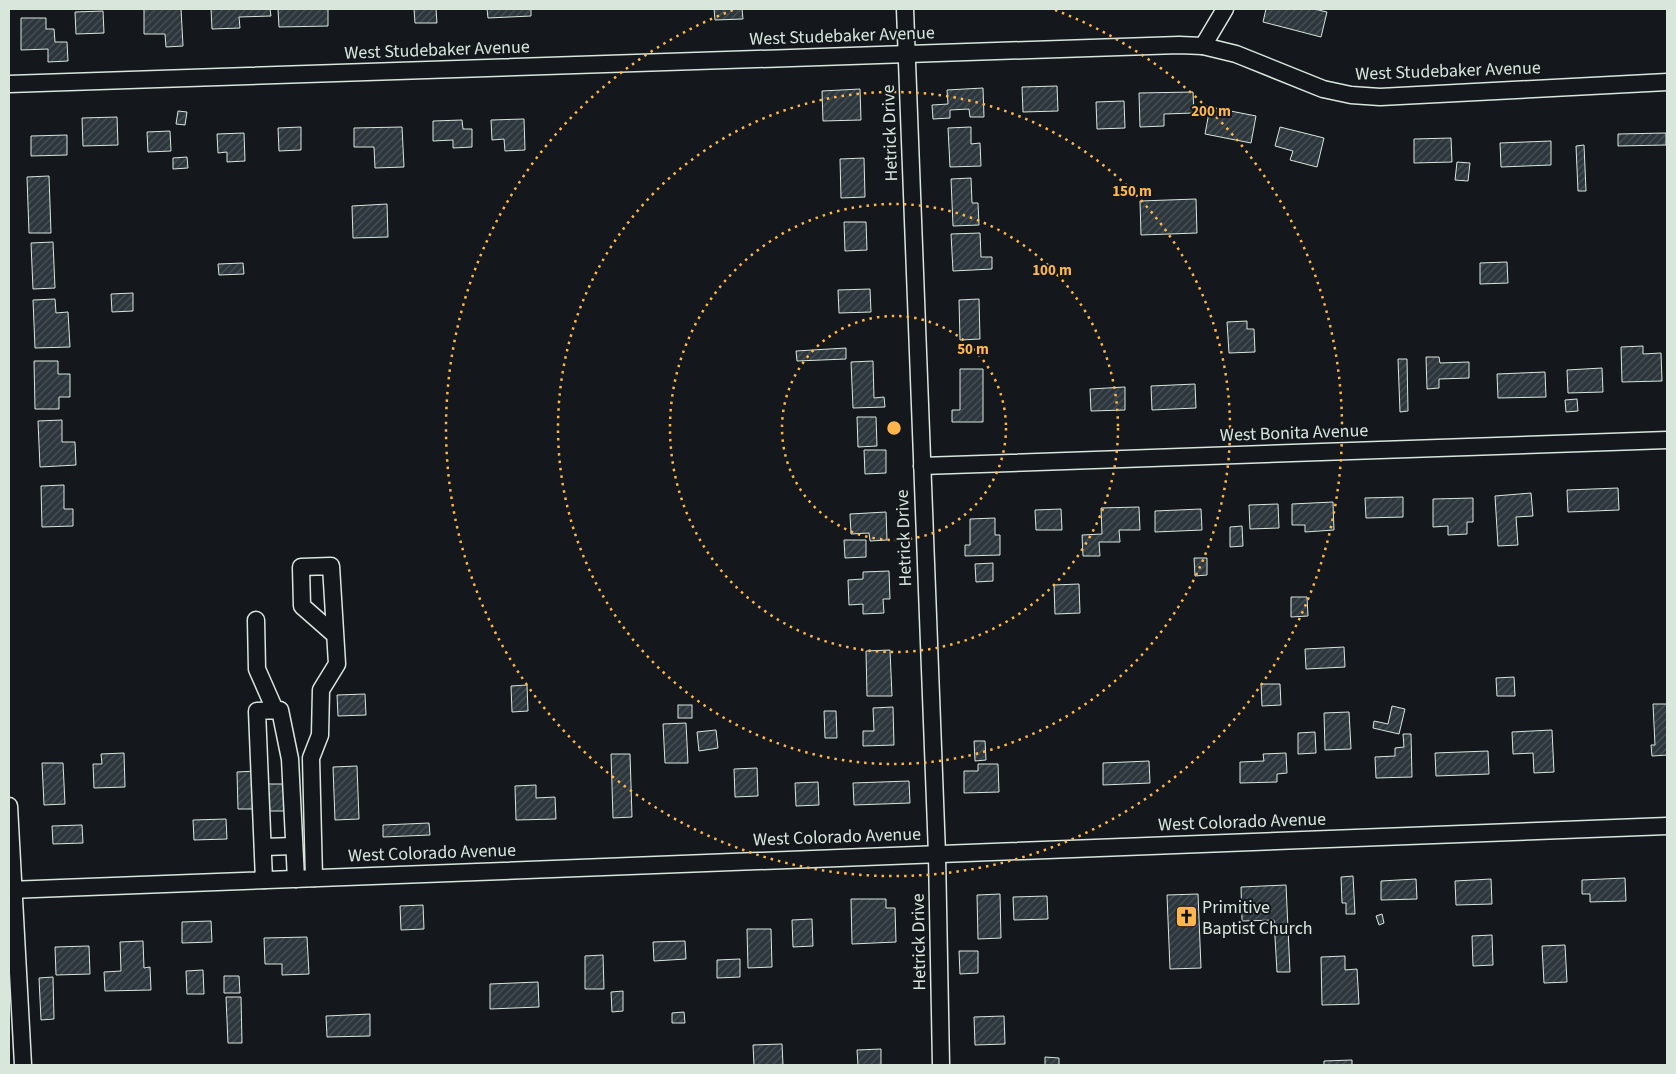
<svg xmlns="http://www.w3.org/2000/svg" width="1676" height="1074" font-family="'Source Sans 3',sans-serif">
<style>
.building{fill:url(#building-hatch);stroke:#d8e6dc}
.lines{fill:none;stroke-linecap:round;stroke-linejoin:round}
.minor-casing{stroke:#d8e6dc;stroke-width:19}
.minor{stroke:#14181c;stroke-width:16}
.ring{fill:none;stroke:#ffb74d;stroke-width:2.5;stroke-dasharray:2.5 5}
.labels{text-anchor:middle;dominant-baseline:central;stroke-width:4;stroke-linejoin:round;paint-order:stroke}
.street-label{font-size:18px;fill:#d8e6dc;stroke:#14181c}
.poi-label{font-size:18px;fill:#d8e6dc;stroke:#14181c;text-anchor:start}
.centre{fill:#ffb74d;stroke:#14181c;stroke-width:2.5}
.ring-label{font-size:15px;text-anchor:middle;font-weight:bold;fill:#ffb74d;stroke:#14181c;stroke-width:4;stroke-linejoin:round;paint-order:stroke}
</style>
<defs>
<pattern id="building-hatch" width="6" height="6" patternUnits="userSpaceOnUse" patternTransform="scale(1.25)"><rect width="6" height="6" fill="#2c363c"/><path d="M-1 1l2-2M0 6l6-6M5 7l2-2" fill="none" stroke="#4a5358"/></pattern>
</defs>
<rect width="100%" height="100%" fill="#14181c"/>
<g class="building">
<polygon points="144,9 181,9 183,46 166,47 165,34 144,34"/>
<polygon points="211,9 270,9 271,16 239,17 240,28 212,29"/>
<polygon points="278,9 328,9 328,26 279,27"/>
<polygon points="414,9 436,9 437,23 415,23"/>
<polygon points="487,9 531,9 531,16 488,18"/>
<polygon points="714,9 742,9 743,19 715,20"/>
<polygon points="1266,9 1314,9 1327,12 1321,37 1263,22"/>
<polygon points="103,11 104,33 76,34 75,12"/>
<polygon points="21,18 46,18 46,29 54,29 55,42 67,42 68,61 48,62 48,49 21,50"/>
<polygon points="1057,86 1058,111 1023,112 1022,87"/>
<polygon points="983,88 984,117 970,117 969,109 950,110 950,118 933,119 932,105 948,104 947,90"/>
<polygon points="860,89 861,120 823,121 822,91"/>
<polygon points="1193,92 1194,113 1164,114 1164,126 1140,127 1139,93"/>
<polygon points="1124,101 1125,128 1097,129 1096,102"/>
<polygon points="1210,107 1256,116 1251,143 1205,134"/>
<polygon points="178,111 187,112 185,125 176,124"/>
<polygon points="117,117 118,145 83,146 82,118"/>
<polygon points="524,119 525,150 505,151 504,139 492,140 491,120"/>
<polygon points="462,120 463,129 472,129 472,147 453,148 453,140 433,141 433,121"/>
<polygon points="301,127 301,150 279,151 278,128"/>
<polygon points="402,127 404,167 375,168 374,147 354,147 354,128"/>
<polygon points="971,127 971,144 980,143 981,166 950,167 948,128"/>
<polygon points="1280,127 1324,138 1317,167 1290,160 1293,151 1275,146"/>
<polygon points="170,131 171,151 148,152 147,132"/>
<polygon points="244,133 245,161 227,162 227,152 218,153 217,134"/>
<polygon points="1666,133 1666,145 1618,146 1618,134"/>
<polygon points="67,135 67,155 31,156 31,136"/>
<polygon points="1451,138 1452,162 1414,163 1414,139"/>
<polygon points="1551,141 1551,165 1501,167 1500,143"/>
<polygon points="1584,145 1586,191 1578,191 1576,146"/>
<polygon points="187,157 188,168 173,169 173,158"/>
<polygon points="864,158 865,197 841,198 840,159"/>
<polygon points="1457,162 1470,163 1468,181 1455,180"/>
<polygon points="49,176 51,233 29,233 27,177"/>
<polygon points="971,178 972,203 978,203 979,225 953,226 951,179"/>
<polygon points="1196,199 1197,233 1141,235 1140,201"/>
<polygon points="387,204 388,237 353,238 352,206"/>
<polygon points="844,222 866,222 867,250 845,251"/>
<polygon points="980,233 981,257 992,257 992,269 953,271 951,234"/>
<polygon points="53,242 55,288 33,289 31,243"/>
<polygon points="1507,262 1508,283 1480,284 1480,263"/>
<polygon points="243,263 244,274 219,275 218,264"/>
<polygon points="870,289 871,312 839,313 838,290"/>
<polygon points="133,293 133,311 112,312 111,294"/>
<polygon points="55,299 56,313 68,312 70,347 35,348 33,300"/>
<polygon points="979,299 980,339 960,340 959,300"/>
<polygon points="1247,321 1247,329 1254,329 1255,352 1229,353 1227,322"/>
<polygon points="1643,346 1643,354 1661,353 1662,381 1622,382 1621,347"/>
<polygon points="846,348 846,359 797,361 796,351"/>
<polygon points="1426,357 1439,357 1440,363 1469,362 1469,378 1439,379 1439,388 1427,389"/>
<polygon points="1398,359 1407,359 1408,411 1400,412"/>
<polygon points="34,361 58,361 58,374 70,374 70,397 59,397 59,409 35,409"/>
<polygon points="873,361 874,398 884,397 885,407 853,408 851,362"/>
<polygon points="1602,368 1603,392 1568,393 1567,370"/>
<polygon points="960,369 983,369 983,422 952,422 952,410 960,410"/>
<polygon points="1545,372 1546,397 1498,398 1497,374"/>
<polygon points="1195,384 1196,408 1152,410 1151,386"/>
<polygon points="1125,387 1125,410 1091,411 1090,389"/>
<polygon points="1577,399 1578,411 1566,412 1565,400"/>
<polygon points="857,417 876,417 877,446 858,447"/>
<polygon points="62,420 62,442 75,442 76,465 40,467 38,421"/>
<polygon points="864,450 886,450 886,473 865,474"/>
<polygon points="64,485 64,509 73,509 73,526 42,527 41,486"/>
<polygon points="1618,488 1619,510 1568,512 1567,490"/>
<polygon points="1531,493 1533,516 1516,517 1518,545 1498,546 1495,496"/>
<polygon points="1403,497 1403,517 1366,518 1365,498"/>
<polygon points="1473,498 1473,522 1467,522 1467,534 1448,535 1448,526 1433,527 1433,499"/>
<polygon points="1333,502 1334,530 1305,532 1305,525 1292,525 1292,504"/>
<polygon points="1278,504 1279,528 1250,529 1249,505"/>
<polygon points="1139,507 1140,530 1119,530 1120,542 1099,542 1100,556 1083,556 1082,535 1102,534 1101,508"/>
<polygon points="1061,509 1062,530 1036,530 1035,510"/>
<polygon points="1201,509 1202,530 1155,532 1155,511"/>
<polygon points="886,512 887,540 870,541 869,533 851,534 850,514"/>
<polygon points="995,518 995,535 1000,535 1000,555 965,556 965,545 970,545 970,519"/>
<polygon points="1242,526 1243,546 1230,547 1230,527"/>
<polygon points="844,540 866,540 866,557 845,558"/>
<polygon points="1194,558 1207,558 1207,575 1195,576"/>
<polygon points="993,563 993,581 976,582 975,564"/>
<polygon points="889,571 890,599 883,599 884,613 863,614 863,604 849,605 848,580 863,579 863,572"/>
<polygon points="1079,584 1080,613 1055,614 1054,585"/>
<polygon points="1291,597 1307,597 1308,616 1291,617"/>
<polygon points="1344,647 1345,667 1306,669 1305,649"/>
<polygon points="890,650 892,696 867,696 866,651"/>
<polygon points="1514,677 1515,696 1497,696 1496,678"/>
<polygon points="1261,684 1280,684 1281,705 1262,706"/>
<polygon points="527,685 528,711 512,712 511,686"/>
<polygon points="365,694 366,715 338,716 337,695"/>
<polygon points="1653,704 1667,704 1667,755 1652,756 1651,745 1655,745"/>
<rect x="678" y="705" width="14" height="13"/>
<polygon points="1392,706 1405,709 1399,734 1373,728 1374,721 1388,724"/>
<polygon points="893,707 894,745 863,746 863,731 874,731 873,708"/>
<polygon points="824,711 836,711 837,738 825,738"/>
<polygon points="1349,712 1351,749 1325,750 1324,713"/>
<polygon points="686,723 688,763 665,763 663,724"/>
<polygon points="716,730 718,748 699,751 697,732"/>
<polygon points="1552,730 1554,772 1534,773 1533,753 1513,754 1512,732"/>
<polygon points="1315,732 1316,753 1298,754 1298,733"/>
<polygon points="1403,734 1411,734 1412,777 1376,778 1375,757 1395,756 1395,748 1404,747"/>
<polygon points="974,741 985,741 986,760 975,761"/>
<polygon points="1488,751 1489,774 1436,776 1435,753"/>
<polygon points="124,753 125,787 94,788 93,764 102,764 101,754"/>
<polygon points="1286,753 1287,773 1277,774 1277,782 1240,783 1240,762 1264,761 1263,754"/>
<polygon points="611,754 630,754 632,817 613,818"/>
<polygon points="1149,761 1150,783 1103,785 1103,763"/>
<polygon points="42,763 63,763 65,804 44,805"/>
<polygon points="978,764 998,764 999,792 964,793 964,771 978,771"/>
<polygon points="357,766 359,819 335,820 333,767"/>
<polygon points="757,768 758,796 735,797 734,769"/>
<polygon points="256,771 257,809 238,809 237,772"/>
<polygon points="909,781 910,803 854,805 853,783"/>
<polygon points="818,782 819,805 796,806 795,783"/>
<polygon points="268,784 286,784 287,811 269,811"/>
<polygon points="536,785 536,798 555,797 556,819 516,820 515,786"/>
<polygon points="226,819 227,839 194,840 193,820"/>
<polygon points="429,823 430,835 383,837 383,825"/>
<polygon points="82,825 83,843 53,844 52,826"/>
<polygon points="1353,876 1355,914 1346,914 1346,903 1342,903 1341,877"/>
<polygon points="1625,878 1626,901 1590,902 1590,894 1582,894 1582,880"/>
<polygon points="1416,879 1417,899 1381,900 1381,881"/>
<polygon points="1491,879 1492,904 1456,905 1455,881"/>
<polygon points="1286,885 1290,972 1277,972 1274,920 1242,921 1241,887"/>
<polygon points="1000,894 1001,938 978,939 977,895"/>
<polygon points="1198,894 1201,968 1170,969 1167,895"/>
<polygon points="1047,896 1048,919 1014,920 1013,897"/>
<polygon points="851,899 886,899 886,908 895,908 896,942 852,944"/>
<polygon points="423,905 424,929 401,930 400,906"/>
<polygon points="1382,914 1384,923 1379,925 1376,916"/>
<polygon points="812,919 813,946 793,947 792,920"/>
<polygon points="211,921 212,942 182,943 182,922"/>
<polygon points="747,929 771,929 772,967 748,968"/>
<polygon points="1492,935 1493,965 1473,966 1472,936"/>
<polygon points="307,937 309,974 282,975 282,964 265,964 264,938"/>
<polygon points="143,941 144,968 150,967 151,990 105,991 104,972 121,971 120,942"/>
<polygon points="685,941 686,959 654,961 653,942"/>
<polygon points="1565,945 1567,982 1544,983 1542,946"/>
<polygon points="89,946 90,974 56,975 55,947"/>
<polygon points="959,951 978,951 978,973 960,974"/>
<polygon points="603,955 604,989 585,989 585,956"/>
<polygon points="1345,956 1345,970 1357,969 1359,1004 1322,1005 1321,957"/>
<polygon points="740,959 740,977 717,978 717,960"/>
<polygon points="203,970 204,994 187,994 186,971"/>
<polygon points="224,976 239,976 240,993 224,993"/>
<polygon points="53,977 54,1019 41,1020 39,978"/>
<polygon points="538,982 539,1007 490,1009 490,984"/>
<polygon points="623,991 623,1011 612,1012 611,992"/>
<polygon points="226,997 241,997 242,1043 228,1043"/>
<polygon points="684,1012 685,1023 672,1023 672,1013"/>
<polygon points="370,1014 370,1036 327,1037 326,1016"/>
<polygon points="1004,1016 1005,1044 975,1045 974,1017"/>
<polygon points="782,1044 783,1065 754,1065 753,1045"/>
<polygon points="881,1049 881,1065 858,1065 857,1050"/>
<polygon points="1045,1057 1059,1058 1059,1065 1045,1065"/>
<polygon points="1352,1060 1352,1065 1324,1065 1324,1061"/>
</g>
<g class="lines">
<defs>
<g id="minor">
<polyline points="905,9 937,854 941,1065"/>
<polyline points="1203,46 1225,9"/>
<polyline points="9,84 1179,45 1203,46 1236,54 1323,89 1351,95 1380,97 1667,82"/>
<polyline points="922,466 1667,440"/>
<polyline points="256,620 257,669 275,710"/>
<polyline points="9,806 23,1065"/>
<polyline points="263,847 294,846"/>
<polyline points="314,878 311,758 320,735 321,690 337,664 331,566 301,567 302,606 335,635"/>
<polyline points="264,880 257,711 280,710 290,759 296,879"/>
<polyline points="9,890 1667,826"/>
</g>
</defs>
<use href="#minor" class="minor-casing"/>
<use href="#minor" class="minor"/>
</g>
<g class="ring">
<circle cx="894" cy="428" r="112"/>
<circle cx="894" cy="428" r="224"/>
<circle cx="894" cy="428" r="336"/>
<path d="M1055 10A448 448 0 1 1 733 10"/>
</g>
<defs>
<symbol id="church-square" viewBox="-11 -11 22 22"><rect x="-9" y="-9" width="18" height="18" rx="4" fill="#ffb74d" stroke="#14181c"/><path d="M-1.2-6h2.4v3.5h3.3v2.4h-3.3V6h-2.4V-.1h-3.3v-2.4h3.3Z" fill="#111"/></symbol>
</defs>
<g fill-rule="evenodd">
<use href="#church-square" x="1174" y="904" width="25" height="25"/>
</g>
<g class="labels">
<g class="street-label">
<text transform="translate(842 36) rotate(-2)">West Studebaker Avenue</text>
<text transform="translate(437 50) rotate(-2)">West Studebaker Avenue</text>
<text transform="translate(1448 71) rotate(-2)">West Studebaker Avenue</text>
<text transform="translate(890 133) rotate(-92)">Hetrick Drive</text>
<text transform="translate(1294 433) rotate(-2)">West Bonita Avenue</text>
<text transform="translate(904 538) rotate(-92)">Hetrick Drive</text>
<text transform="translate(1242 822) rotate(-2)">West Colorado Avenue</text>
<text transform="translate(837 837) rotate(-2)">West Colorado Avenue</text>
<text transform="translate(432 853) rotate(-2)">West Colorado Avenue</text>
<text transform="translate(919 942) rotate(-91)">Hetrick Drive</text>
</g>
<g class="poi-label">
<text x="1202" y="907">Primitive<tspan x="1202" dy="21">Baptist Church</tspan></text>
</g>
</g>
<circle cx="894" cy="428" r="8" class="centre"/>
<g class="ring-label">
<text x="1211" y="116">200 m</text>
<text x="1132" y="196">150 m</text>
<text x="1052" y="275">100 m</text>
<text x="973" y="354">50 m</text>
</g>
<rect width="1676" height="1074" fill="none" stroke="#d8e6dc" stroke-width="20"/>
</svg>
